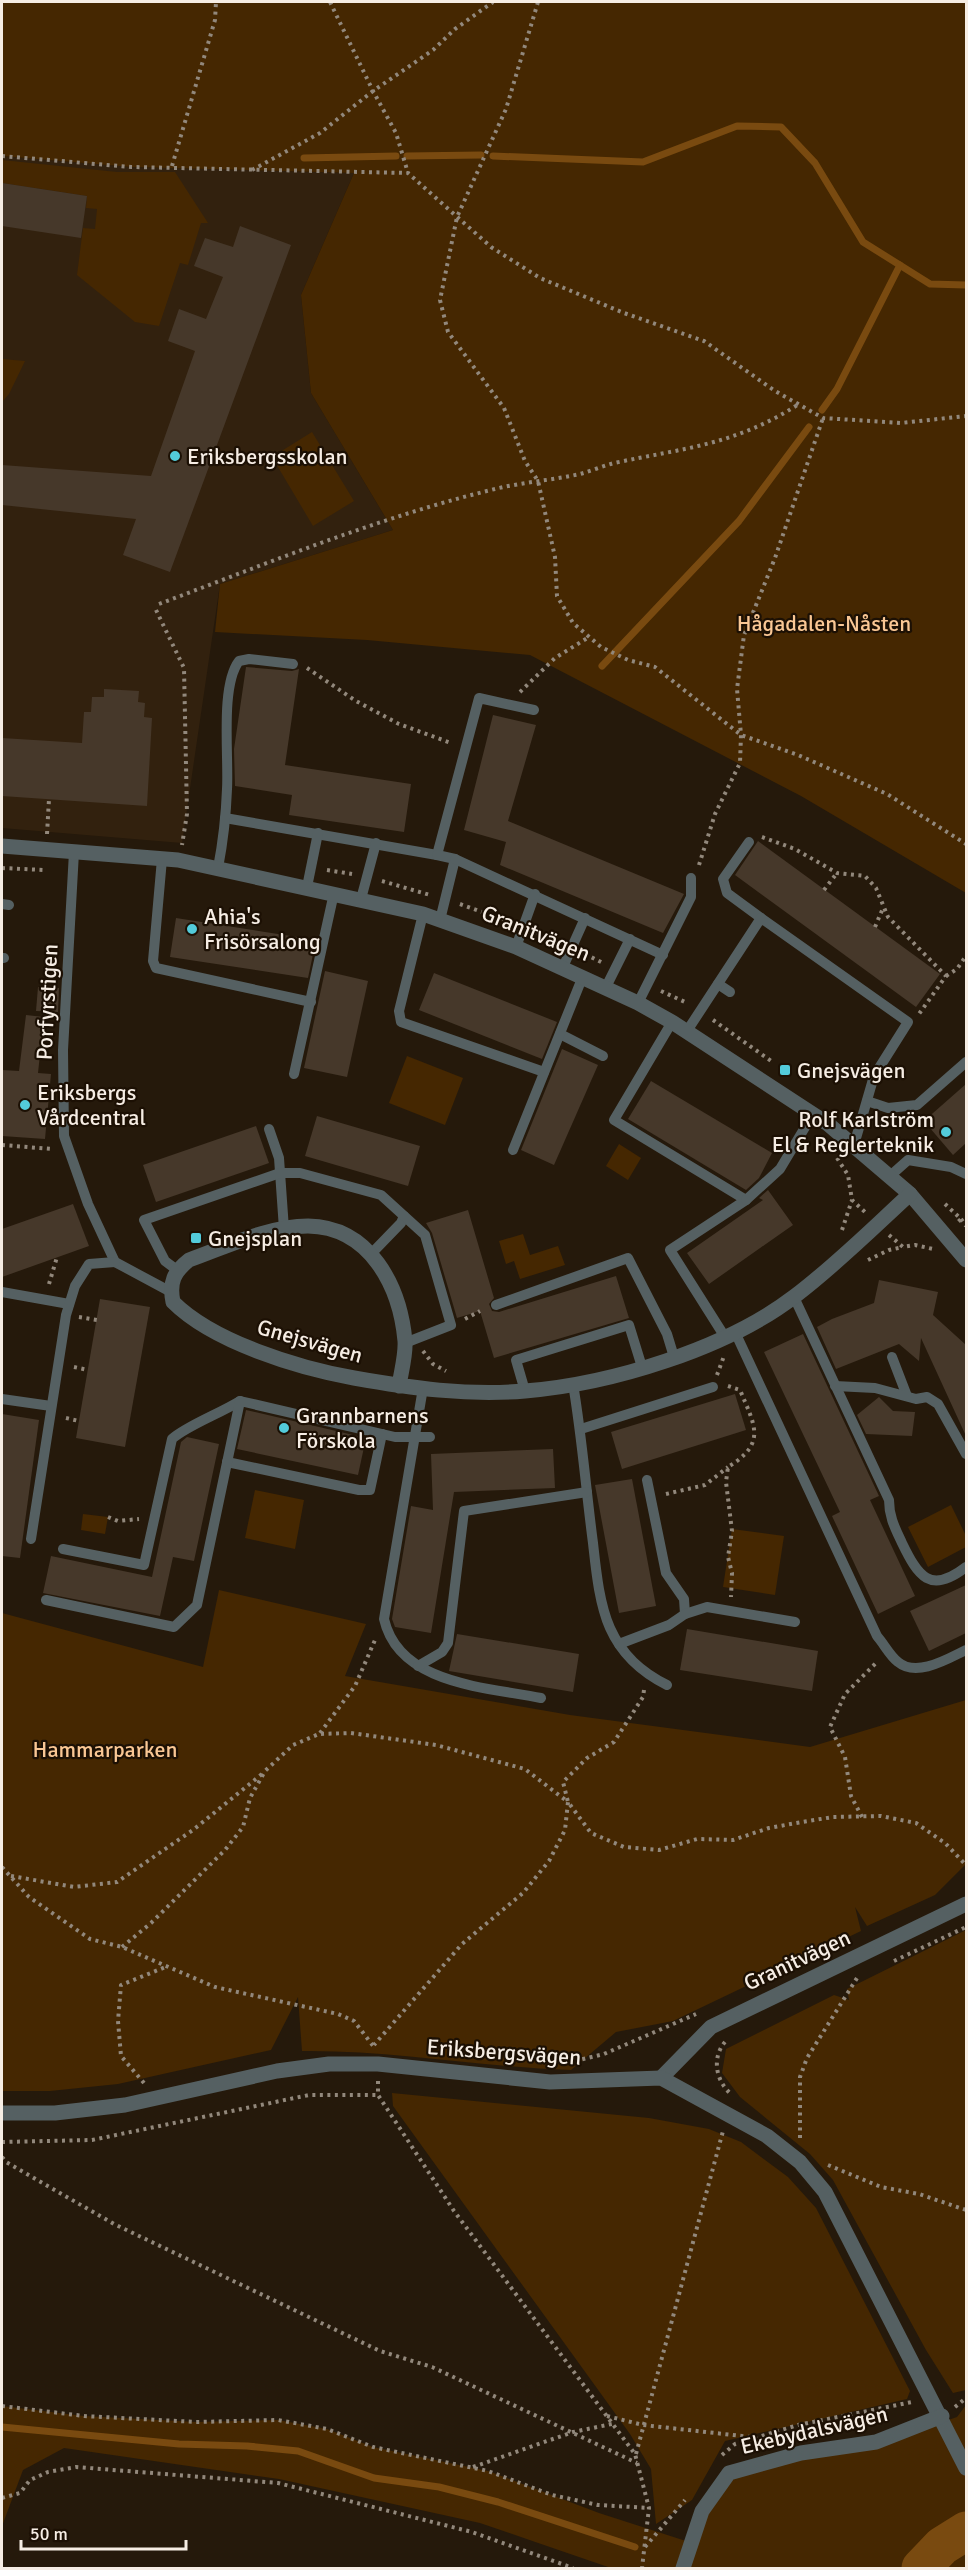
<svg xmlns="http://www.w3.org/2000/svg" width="968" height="2570" font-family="Signika,sans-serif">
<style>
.built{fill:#32210e}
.green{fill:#452701}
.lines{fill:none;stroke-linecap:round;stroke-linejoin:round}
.stream{stroke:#794a10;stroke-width:7}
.river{stroke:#794a10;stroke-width:39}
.building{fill:#46382a}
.path{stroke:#92887c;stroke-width:4;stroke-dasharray:3 4.5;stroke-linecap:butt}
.service{stroke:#556062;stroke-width:10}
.minor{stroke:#556062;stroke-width:15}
.poi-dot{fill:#53cbda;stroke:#1c1004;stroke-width:2}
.labels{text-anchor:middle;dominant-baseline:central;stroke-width:4.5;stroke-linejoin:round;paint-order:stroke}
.poi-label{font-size:22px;fill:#f6ede4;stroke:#1c1004;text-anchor:start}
.park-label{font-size:22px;fill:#fac794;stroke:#1c1004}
.street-label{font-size:22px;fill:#f6ede4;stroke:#1c1004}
</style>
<rect width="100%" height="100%" fill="#25190b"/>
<polygon class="built" points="2,156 131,167 354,173 301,295 311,393 393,530 220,584 182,843 2,828"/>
<g class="green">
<polygon points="2,2 966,2 966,893 801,796 530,655 367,640 215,632 220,584 393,530 311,393 301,295 354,173 131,167 2,156"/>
<polygon points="2,160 117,172 175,172 208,223 201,223 188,265 180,263 159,326 135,322 77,275 83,228 95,229 97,209 86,208 87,196 2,183"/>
<polygon points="2,359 25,361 9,394 2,402"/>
<polygon points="312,432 354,501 313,526 272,457"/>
<polygon points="407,1056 463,1078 445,1125 389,1103"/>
<polygon points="619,1144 641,1158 628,1180 606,1166"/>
<polygon points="523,1234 530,1255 558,1246 565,1265 520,1279 514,1261 506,1264 499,1241"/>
<polygon points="255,1490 304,1500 295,1549 245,1538"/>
<polygon points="951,1505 966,1536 966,1547 928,1567 908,1527"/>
<polygon points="83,1514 108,1517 105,1534 81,1530"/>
<polygon points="732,1529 784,1536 775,1595 723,1587"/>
<path d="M219 1590 366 1624 345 1676 570 1715 810 1747 966 1700V1864L935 1895 867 1926 855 1907 861 1931 673 2021 616 2032 571 2070C481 2067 392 2050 302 2051L298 1997 271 2050 118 2084 50 2091H2V1613L203 1667Z"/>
<polygon points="966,1930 966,2390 953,2393 926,2350 833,2180 810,2154 740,2097 722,2073 726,2049 834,1995 849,2000 847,1989"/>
<polygon points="392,2093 649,2118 709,2129 741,2142 788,2177 816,2208 910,2391 907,2399 725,2441 692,2500 656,2524 651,2469 630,2434 393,2106"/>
<polygon points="966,2405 966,2568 611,2568 480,2523 279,2479 64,2448 23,2470 2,2526 2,2406 84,2416 196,2422 278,2420 327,2429 373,2447 488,2471 599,2513 689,2542 729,2473 908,2434 957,2417"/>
</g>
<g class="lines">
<g class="stream">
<polyline points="407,156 481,155"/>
<polyline points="493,156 643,162 737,126 781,127 815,163 863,242 930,284 966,285"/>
<polyline points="304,158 396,156"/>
<polyline points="822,410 837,389 900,265"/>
<polyline points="602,666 739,521 809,427"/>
<polyline points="2,2427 179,2444 247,2446 298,2451 374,2478 439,2487 498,2502 635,2547"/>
</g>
<polyline class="river" points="921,2568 942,2546 966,2531"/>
</g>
<g class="building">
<polygon points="2,183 87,196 81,238 2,226"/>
<polygon points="240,226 291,245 170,572 123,555 136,519 2,505 2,465 151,476 195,351 168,341 179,309 206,319 223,277 194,266 205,238 233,247"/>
<polygon points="246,667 292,671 299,669 285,765 411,784 404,832 289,815 292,795 235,786 234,749"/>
<polygon points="104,689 139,691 138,702 145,703 144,717 152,718 147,806 2,796 2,738 82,743 84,712 91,712 92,697 104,697"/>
<polygon points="493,715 536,725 508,821 684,894 663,933 500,865 506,842 464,830"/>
<polygon points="758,841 940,974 916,1007 735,875"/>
<polygon points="176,918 316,940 308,978 170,957"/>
<polygon points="325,971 368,981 347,1077 304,1068"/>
<polygon points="434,973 557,1022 542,1059 419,1010"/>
<polygon points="38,987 59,988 58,1012 36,1011"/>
<polygon points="26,1015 44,1017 38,1073 51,1074 45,1139 2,1136 2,1070 19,1071"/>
<polygon points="562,1049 598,1065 554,1165 521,1150"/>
<polygon points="651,1081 772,1153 759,1178 746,1190 628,1119"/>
<polygon points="966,1084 966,1143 953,1155 924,1121"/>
<polygon points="317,1116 420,1146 408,1186 305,1156"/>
<polygon points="256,1126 269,1163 156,1202 143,1165"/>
<polygon points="768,1190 793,1225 709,1284 687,1253 763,1200 759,1198"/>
<polygon points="73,1204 89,1246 2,1277 2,1229"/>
<polygon points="468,1210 494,1298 489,1304 492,1311 499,1312 616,1276 629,1318 494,1358 480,1311 457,1318 432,1233 426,1223"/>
<polygon points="879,1280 938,1292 933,1315 966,1345 966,1436 921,1338 919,1361 899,1344 836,1369 817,1327 832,1319 874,1303"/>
<polygon points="100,1299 150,1307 125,1447 76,1438"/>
<polygon points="803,1334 879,1496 870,1500 915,1596 878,1614 832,1516 840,1512 764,1352"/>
<polygon points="735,1394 746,1430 622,1469 611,1432"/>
<polygon points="879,1397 893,1411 915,1412 912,1436 866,1434 857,1415"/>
<polygon points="246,1410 366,1438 358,1475 237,1449"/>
<polygon points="2,1414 39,1420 20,1558 2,1556"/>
<polygon points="187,1437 219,1444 194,1561 173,1557 160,1616 43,1593 51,1556 152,1577 181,1442"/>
<polygon points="553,1449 555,1488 454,1492 431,1633 395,1627 392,1619 411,1506 433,1510 431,1454"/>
<polygon points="632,1479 656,1606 619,1613 595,1485"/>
<polygon points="966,1585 966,1633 929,1651 910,1611"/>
<polygon points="687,1629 818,1651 812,1691 680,1670"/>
<polygon points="457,1634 579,1654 573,1692 449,1671"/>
</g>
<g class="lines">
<g class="path">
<polyline points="330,2 373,91 396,133 408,173"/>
<polyline points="538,2 506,109 457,217 440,300 448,332 504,408 525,461 538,481 555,557 557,596 573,623 601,647 628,660 655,667 741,735 798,755 887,794 966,844"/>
<polyline points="2,156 131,167 408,173 491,247 540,278 624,313 704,341 775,391 823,418 901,423 966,416"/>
<polyline points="172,166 215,20 216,2"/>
<polyline points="252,170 320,133 373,91 433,50 455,29 493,2"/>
<path d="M159 604C271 562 382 516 499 488 525 482 553 480 580 474 591 471 603 466 614 463 685 448 735 445 799 404"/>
<polyline points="156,610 184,668 187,814 182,845"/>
<polyline points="307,668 356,701 399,724 451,743"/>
<polyline points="520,692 555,658 589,637"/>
<polyline points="47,834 49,799"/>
<polyline points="762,837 795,849 837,873 865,876 876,888 888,917 946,976 919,1014"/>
<polyline points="699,865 715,814 740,763 741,735 737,689 744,635 775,558 823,418"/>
<polyline points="2,868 43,870"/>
<polyline points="327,870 352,874"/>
<polyline points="382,881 430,895"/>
<polyline points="824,890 837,873"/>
<polyline points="460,904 510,922"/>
<polyline points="875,927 883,908"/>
<polyline points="536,932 559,942"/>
<polyline points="585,954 603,963"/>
<polyline points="946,976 957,969 966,956"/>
<polyline points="661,991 687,1003"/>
<polyline points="713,1020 774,1063"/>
<polyline points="2,1145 52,1149"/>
<polyline points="837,1158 848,1175 852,1200 866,1213"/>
<polyline points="945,1204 961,1219 956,1224"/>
<polyline points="961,1219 966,1226"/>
<polyline points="842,1230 852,1200"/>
<polyline points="889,1235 903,1247 915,1245 933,1249"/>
<polyline points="868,1260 889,1250 903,1247"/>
<polyline points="49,1284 57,1257"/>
<polyline points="79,1317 97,1320"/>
<polyline points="465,1319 480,1311"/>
<polyline points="423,1351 433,1364 446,1371"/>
<polyline points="74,1367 88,1370"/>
<polyline points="717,1375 724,1356"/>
<path d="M728 1386 740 1390C755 1426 767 1443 728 1467L726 1482 732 1531 728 1557 732 1573 731 1597"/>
<polyline points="66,1418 79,1421"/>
<polyline points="666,1494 705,1485 728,1467"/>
<polyline points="108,1517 118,1521 139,1519"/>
<polyline points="644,1690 643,1697 614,1742 587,1758 563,1782 568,1802 591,1833 624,1847 659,1850 697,1839 733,1840 769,1828 796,1823 833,1817 881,1816 916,1823 945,1843 966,1865"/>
<polyline points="320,1733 355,1686 375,1640"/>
<polyline points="862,1817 851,1796 845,1757 830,1727 845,1694 878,1661"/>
<polyline points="2,1867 29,1897 90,1939 122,1947 215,1987 338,2014 354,2021 374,2047"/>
<polyline points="11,1876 74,1887 117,1882 193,1830 262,1774"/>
<polyline points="122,1947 151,1923 225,1850 243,1827 250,1798 265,1771 293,1745 319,1734 351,1733 436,1745 525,1769 568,1802 565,1830 549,1861 523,1893 462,1944 374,2045"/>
<polyline points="894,1961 966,1927"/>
<path d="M725 2042C712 2057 715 2080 731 2094"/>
<polyline points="575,2061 604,2054 696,2014"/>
<polyline points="378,2081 378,2095 454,2211 635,2454 649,2508 642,2568"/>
<polyline points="144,2083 121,2056 118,2021 121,1985 168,1966"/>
<polyline points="800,2138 800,2077 807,2058 857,1978"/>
<polyline points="2,2142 92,2140 309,2095 378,2095"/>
<polyline points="2,2157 6,2162 114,2224 380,2351 432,2367 637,2463"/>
<polyline points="828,2165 881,2187 919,2194 966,2210"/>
<polyline points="2,2406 84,2416 196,2422 278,2420 327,2429 373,2447 488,2471 552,2495 598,2505 649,2508"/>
<polyline points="955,2407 966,2398"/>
<polyline points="607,2416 643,2425 751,2437"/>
<polyline points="636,2454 723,2131"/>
<polyline points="722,2455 735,2444 798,2425 912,2402"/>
<polyline points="473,2467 573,2432 612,2424"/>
<polyline points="2,2498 20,2493 30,2480 48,2472 76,2467 278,2483 472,2532 573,2568"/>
<polyline points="645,2547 685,2500"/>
</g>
<g class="service">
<polyline points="225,818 437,855 479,698 534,710"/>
<polyline points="749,842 723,879 727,893 761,918"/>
<polyline points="74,852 63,1050 64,1136 88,1204 115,1262 171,1292"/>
<polyline points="437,855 455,859 440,920"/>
<polyline points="162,859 153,961 156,968 311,1002"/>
<polyline points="455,859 663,955"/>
<path d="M218 868C223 842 226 816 227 789 229 757 220 686 239 661L249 659 293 664"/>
<polyline points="307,887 318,833"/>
<polyline points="361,899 376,843"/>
<polyline points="2,904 9,905"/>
<polyline points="423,914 399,1011 401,1022 544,1072"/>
<polyline points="516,947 535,894"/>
<polyline points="2,958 4,958"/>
<polyline points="563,967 585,918"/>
<polyline points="718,984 730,992"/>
<polyline points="606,987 630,939"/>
<polyline points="638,1003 691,897 691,878"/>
<polyline points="672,1022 614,1120 746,1200 670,1250 725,1337"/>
<polyline points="687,1031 761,918 908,1022 874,1076 854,1145"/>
<polyline points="560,1034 603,1056"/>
<polyline points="294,1074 334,893"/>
<polyline points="867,1101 888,1108 917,1105 966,1062"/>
<polyline points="269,1129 279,1158 284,1229"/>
<polyline points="513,1150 583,976"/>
<polyline points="890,1176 908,1160 951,1167 966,1174"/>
<polyline points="746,1200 780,1169 813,1114"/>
<polyline points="371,1254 401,1223 404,1216"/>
<polyline points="177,1270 165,1261 144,1220 280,1173 300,1173 381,1195 425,1235 451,1325 405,1343"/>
<polyline points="2,1292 69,1304"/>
<path d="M794 1297 889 1500C889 1517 895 1528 902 1543 918 1576 930 1595 966 1567"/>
<polyline points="496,1305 628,1258 667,1334 674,1357"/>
<path d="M735 1332 877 1636C884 1644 890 1656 898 1662 917 1678 949 1658 966 1650"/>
<polyline points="892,1357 907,1396"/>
<path d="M573 1384C582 1437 586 1490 593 1543 596 1570 599 1603 610 1628 622 1655 641 1672 667 1685"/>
<polyline points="835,1386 875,1388 916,1399 927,1397 938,1404 966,1454"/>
<path d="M423 1388 384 1619C399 1685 487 1687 541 1698"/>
<polyline points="525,1391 516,1360 629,1325 642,1367"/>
<polyline points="2,1399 51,1406"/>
<polyline points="581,1429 713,1387"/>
<polyline points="227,1462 359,1490 370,1490 382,1434"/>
<polyline points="647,1480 666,1573 684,1599 685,1614"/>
<polyline points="31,1539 66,1315 75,1286 89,1264 115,1262"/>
<path d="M63 1549 144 1565 172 1439C186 1426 221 1413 240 1401"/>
<polyline points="46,1600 174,1627 197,1605 240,1401 395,1437 430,1437"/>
<polyline points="619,1644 669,1625 685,1614 707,1607 795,1622"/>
<polyline points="418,1666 442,1652 448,1643 464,1511 587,1492"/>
</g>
<g class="minor">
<polyline points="2,846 178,860 423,914 516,947 638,1003 672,1022 828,1124 910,1194 966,1260"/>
<path d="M399 1386C401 1372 406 1355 405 1341 400 1286 370 1227 308 1226 268 1226 226 1247 189 1260 174 1272 169 1282 173 1302 213 1342 298 1368 354 1378 410 1388 468 1396 525 1391 611 1384 726 1349 795 1296 836 1265 873 1228 910 1194"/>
<polyline points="661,2078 711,2027 966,1904"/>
<polyline points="2,2113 55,2113 125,2105 277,2071 329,2064 378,2064 550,2082 661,2078 767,2136 800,2162 825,2192 966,2468"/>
<polyline points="683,2568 702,2511 729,2473 801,2453 876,2442 942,2416"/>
</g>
</g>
<g class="poi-dot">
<circle cx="175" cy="456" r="6"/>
<circle cx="192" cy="929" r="6"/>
<rect x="779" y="1064" width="12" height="12" rx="3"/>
<circle cx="25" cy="1105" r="6"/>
<circle cx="946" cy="1132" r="6"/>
<rect x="190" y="1232" width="12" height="12" rx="3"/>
<circle cx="284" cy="1428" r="6"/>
</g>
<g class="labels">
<g class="poi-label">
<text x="187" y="456">Eriksbergsskolan</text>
<text x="204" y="916">Ahia's<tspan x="204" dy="25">Frisörsalong</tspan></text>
<text x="797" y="1070">Gnejsvägen</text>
<text x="37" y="1092">Eriksbergs<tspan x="37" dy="25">Vårdcentral</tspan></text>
<text x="934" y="1119" text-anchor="end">Rolf Karlström<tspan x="934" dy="25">El &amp; Reglerteknik</tspan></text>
<text x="208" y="1238">Gnejsplan</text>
<text x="296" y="1415">Grannbarnens<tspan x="296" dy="25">Förskola</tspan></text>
</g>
<g class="park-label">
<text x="824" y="623">Hågadalen-Nåsten</text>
<text x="105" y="1749">Hammarparken</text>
</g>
<g class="street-label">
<text transform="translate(536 933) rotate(22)">Granitvägen</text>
<text transform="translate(47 1002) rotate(-87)">Porfyrstigen</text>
<text transform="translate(310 1341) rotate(16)">Gnejsvägen</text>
<text transform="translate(797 1960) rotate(-25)">Granitvägen</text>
<text transform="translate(504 2052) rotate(4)">Eriksbergsvägen</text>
<text transform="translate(814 2430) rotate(-13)">Ekebydalsvägen</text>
</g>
</g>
<rect width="968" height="2570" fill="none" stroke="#f6ede4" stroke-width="6"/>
<path d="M21 2540v9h165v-9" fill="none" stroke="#f6ede4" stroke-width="3"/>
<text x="30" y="2540" font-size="18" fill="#f6ede4" stroke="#1c1004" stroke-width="4.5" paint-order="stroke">50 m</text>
</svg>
